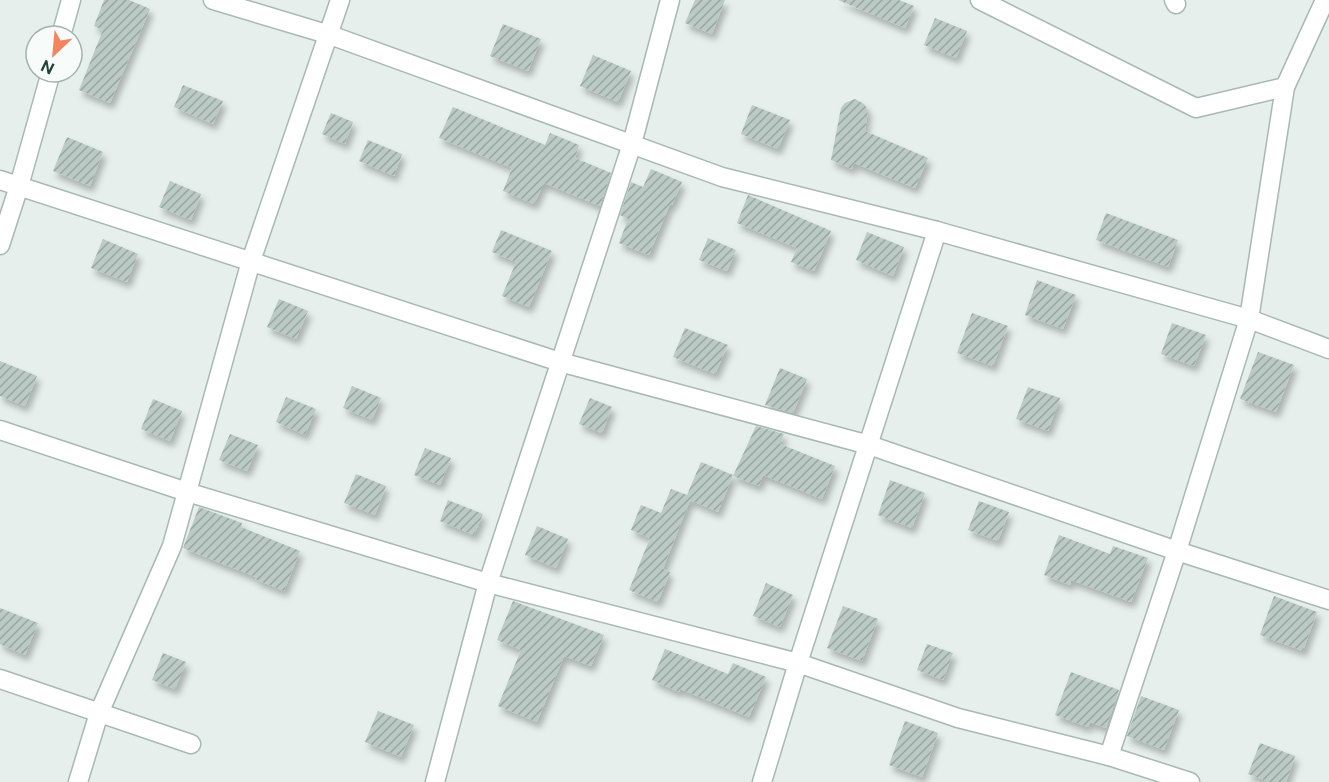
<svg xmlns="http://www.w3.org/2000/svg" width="1329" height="782" font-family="'Public Sans',sans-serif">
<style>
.building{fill:url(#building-hatch);filter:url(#shadow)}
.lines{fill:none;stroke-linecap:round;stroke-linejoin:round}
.minor-casing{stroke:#a8b8b2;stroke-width:21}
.minor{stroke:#fff;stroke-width:18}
</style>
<defs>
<pattern id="building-hatch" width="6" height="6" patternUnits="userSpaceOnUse" patternTransform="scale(1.5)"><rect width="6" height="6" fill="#bbcac4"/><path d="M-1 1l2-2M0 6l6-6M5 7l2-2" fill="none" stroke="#98a6a0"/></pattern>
<filter id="shadow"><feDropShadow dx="3.5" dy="6" stdDeviation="3" flood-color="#0004"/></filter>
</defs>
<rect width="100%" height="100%" fill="#e6efeb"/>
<g class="building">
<polygon points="104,0 129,0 150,9 110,103 79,90 103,30 94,26"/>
<polygon points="695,0 725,0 712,34 685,23"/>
<polygon points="838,0 899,0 914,6 905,28"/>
<polygon points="935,18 967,31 956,58 924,45"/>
<polygon points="503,24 541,39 528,71 490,56"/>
<polygon points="593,55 631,71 618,102 580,86"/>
<polygon points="183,85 223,101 213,124 174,107"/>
<polygon points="855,99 864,104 868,110 865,131 928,158 915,188 854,163 852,169 831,160 841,108 845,103"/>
<polygon points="752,105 790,120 778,149 741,134"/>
<polygon points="453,107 545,145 550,133 579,145 575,158 611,173 600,206 544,183 534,204 503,191 512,168 439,138"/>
<polygon points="331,113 353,122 345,144 322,134"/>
<polygon points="67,137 103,152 90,186 53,171"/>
<polygon points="368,140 402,154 394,176 359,161"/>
<polygon points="651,169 682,182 672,205 670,204 649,255 619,243 628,219 620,215 631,182 643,187"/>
<polygon points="170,181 201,194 191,220 159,207"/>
<polygon points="748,195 831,231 814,271 791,262 797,248 737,223"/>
<polygon points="1106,213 1178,240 1168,267 1096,240"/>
<polygon points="501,230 552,251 529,307 502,296 516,262 492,252"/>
<polygon points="867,232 904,247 893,276 856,260"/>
<polygon points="708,238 736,250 727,271 699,260"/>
<polygon points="103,239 138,254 127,282 91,268"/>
<polygon points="1037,280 1076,295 1063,329 1025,315"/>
<polygon points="279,299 308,311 296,339 267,327"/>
<polygon points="972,313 1008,326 993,366 957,353"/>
<polygon points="1172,323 1206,335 1194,366 1161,354"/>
<polygon points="685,328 728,345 715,374 673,357"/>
<polygon points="1258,352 1294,365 1276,412 1240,399"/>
<polygon points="0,361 37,376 25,406 0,396"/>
<polygon points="780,368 807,379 793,413 765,405"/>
<polygon points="352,386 381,398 372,420 343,408"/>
<polygon points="1028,387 1060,398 1048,431 1016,419"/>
<polygon points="286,397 316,409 305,435 276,422"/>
<polygon points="590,398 612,407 602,433 579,424"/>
<polygon points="153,399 182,411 170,441 141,429"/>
<polygon points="756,426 784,434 780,444 835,466 822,499 763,475 759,486 733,476"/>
<polygon points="230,434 258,445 247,471 219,460"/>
<polygon points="425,448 451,458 440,485 414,475"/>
<polygon points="701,462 733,475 718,512 690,500 663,569 670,572 658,602 629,590 650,538 631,530 641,505 661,513 671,489 687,495"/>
<polygon points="356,474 386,486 375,515 344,503"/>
<polygon points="890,480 925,493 912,528 878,515"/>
<polygon points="448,500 483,514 474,535 440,521"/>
<polygon points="979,501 1009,512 998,541 968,530"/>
<polygon points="199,507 242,523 241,527 300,551 284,591 255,579 256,577 183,548"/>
<polygon points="537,526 568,539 556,568 525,555"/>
<polygon points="1059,535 1110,554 1113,546 1148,558 1131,602 1071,580 1070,585 1044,575"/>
<polygon points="766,583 793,595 780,627 753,616"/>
<polygon points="1274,596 1317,612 1303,651 1260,635"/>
<polygon points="513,601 604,635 591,666 564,656 537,722 498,706 521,650 497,640"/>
<polygon points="843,606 878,619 862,661 827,648"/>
<polygon points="0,608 38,623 25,655 0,644"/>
<polygon points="927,644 953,653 943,680 917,670"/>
<polygon points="665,649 728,674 733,663 766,677 749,717 680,689 679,692 652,680"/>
<polygon points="163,653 186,662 175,689 152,680"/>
<polygon points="1071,672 1119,690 1106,728 1090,722 1088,727 1055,715"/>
<polygon points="1141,696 1179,710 1164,750 1127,736"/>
<polygon points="378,711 414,725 401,757 365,742"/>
<polygon points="905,721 938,733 922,777 889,765"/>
<polygon points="1260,743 1295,756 1286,782 1269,782 1248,774"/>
</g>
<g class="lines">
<defs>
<g id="minor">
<polyline points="213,0 330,35 722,177 937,231 1249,319 1329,349"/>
<polyline points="980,0 1196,108 1285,87"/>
<polyline points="1174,0 1176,4"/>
<polyline points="61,36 71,0"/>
<polyline points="0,180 560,362 869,445 1177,551 1329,600"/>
<polyline points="0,245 19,186 51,72"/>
<polyline points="0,430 187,492 488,583 798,663 958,718 1109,756 1190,782"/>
<polyline points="0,679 191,744"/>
<polyline points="1109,756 1177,551 1249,319 1285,87 1325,0"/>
<polyline points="78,782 99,713 172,546 251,261 340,0"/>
<polyline points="435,782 488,583 632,144 670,0"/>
<polyline points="762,782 798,663 937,231"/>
</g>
</defs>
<use href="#minor" class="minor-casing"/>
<use href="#minor" class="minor"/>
</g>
<g transform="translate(54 54) rotate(206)"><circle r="28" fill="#f7fbf9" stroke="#a3b1ad" stroke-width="1.5"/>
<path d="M0-4.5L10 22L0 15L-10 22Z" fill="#f4845f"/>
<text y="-9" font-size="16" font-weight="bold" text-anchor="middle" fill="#24423a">N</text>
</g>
</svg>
